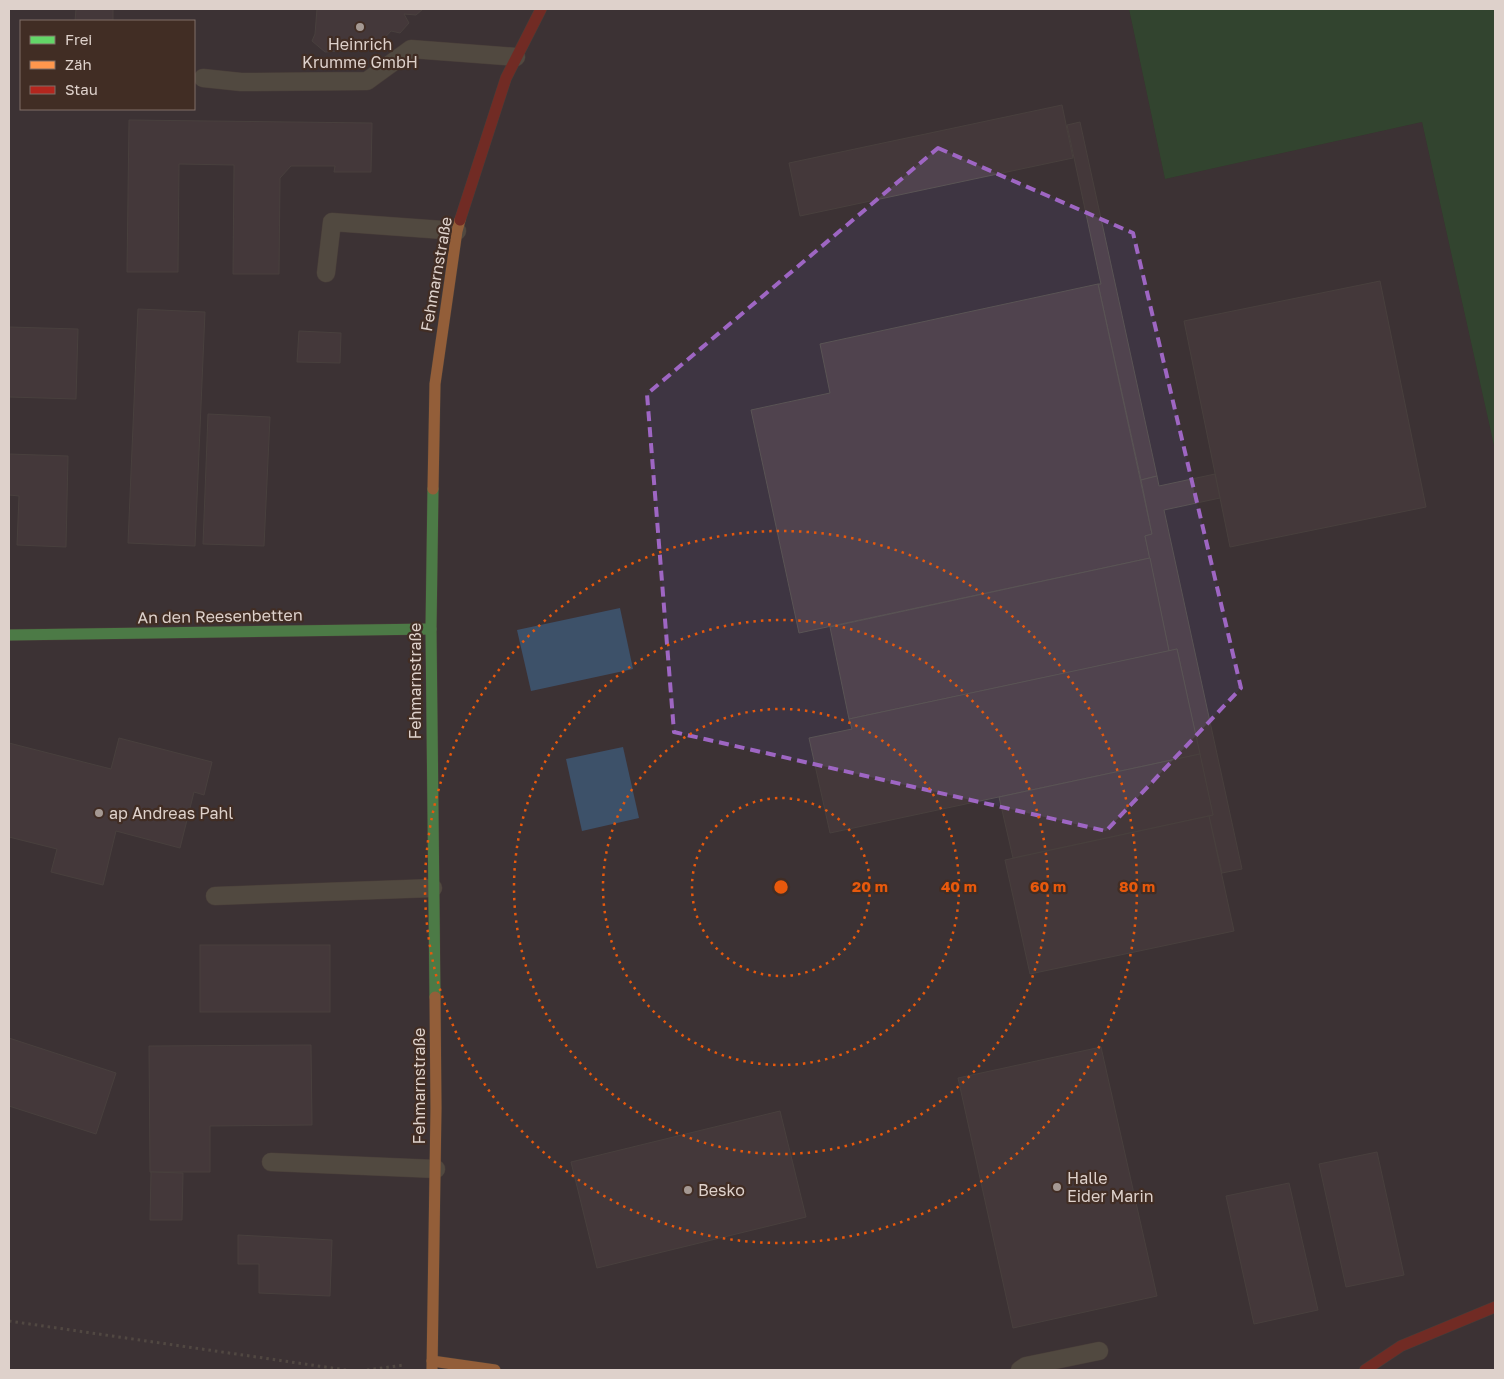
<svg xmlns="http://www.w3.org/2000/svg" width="1504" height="1379" font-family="'Golos Text',sans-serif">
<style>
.commercial{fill:#3e3542;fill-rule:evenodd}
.green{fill:#285d37}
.water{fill:#407ab7}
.building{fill:#50434e;stroke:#5a5455}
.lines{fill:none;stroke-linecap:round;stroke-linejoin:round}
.lane-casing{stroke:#574e49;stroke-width:19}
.fast-casing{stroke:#574e49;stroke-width:12}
.slow-casing{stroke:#574e49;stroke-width:12}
.jam-casing{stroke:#574e49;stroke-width:12}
.path{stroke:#6e675f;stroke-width:3;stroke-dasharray:2.5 4;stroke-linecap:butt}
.lane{stroke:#6e685c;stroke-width:18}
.fast{stroke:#63d668;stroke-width:11}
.slow{stroke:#ff974d;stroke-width:11}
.jam{stroke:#b3261e;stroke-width:11}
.marked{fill:none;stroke:#9e66c3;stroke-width:4;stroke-dasharray:10 6;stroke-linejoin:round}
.ring{fill:none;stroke:#e8590c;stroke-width:2.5;stroke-dasharray:2.5 5}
.poi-dot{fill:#a59993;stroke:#412d24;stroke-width:2}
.labels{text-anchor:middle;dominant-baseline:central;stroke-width:4.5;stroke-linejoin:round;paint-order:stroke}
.poi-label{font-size:16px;fill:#ded1cb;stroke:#412d24;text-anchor:start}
.street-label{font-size:16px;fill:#ded1cb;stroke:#412d24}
.centre{fill:#e8590c;stroke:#412d24;stroke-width:2.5}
.ring-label{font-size:15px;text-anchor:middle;font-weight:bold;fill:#e8590c;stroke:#412d24;stroke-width:4.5;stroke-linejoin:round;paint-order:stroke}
</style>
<rect width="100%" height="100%" fill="#3b302a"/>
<path class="commercial" d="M9 9H1129L1165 179 1422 122 1495 450V1370H9ZM21 21H194V109H21Z"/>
<polygon class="green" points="1129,9 1495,9 1495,450 1422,122 1165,179"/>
<g class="water">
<polygon points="620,608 633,669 531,691 517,630"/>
<polygon points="623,747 639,818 582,831 566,759"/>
</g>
<g class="building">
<polygon points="76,9 113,9 113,21 75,21"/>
<polygon points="317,9 423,9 416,15 404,14 409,23 400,33 391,31 379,44 351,39 341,51 325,52 312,41 315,34"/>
<polygon points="1062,105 1073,158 800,216 789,163"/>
<polygon points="129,120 372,123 371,172 334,172 335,166 291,166 280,178 279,274 233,274 234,165 179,164 178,272 127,272"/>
<polygon points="1080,122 1157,476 1141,480 1098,284 1101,284 1067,125"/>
<polygon points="1380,281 1426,507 1230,547 1184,321"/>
<polygon points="1098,284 1152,534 1145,536 1150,558 799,633 751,410 830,393 820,344"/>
<polygon points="138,309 205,312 195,546 128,543"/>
<polygon points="9,327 78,329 76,399 9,397"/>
<polygon points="299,331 341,333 340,363 297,362"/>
<polygon points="208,414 270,417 264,546 203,544"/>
<polygon points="9,454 68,456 66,547 17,545 19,496 9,495"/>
<polygon points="1215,474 1220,498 1164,510 1242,869 1222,873 1209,816 1213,815 1177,649 1169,651 1145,536 1152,534 1141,480 1157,476 1159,486"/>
<polygon points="1150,558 1169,651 849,719 830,627"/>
<polygon points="1177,649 1200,754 830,833 809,738 852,729 849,719"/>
<polygon points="119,738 212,762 204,795 194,792 180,848 116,831 103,885 51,872 57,849 9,837 9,743 111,769"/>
<polygon points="1200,754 1213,815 1013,858 999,797"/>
<polygon points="1209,816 1234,931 1030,974 1005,860"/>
<rect x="200" y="945" width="130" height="67"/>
<polygon points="9,1038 116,1073 96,1134 9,1106"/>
<polygon points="311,1045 312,1125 210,1126 210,1172 150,1172 149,1046"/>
<polygon points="1101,1047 1157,1296 1013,1328 958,1078"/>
<polygon points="780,1111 806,1217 597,1268 571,1162"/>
<polygon points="1377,1152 1404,1275 1346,1287 1319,1164"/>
<polygon points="151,1172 183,1173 182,1220 150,1220"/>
<polygon points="1289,1183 1318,1310 1254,1324 1226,1196"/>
<polygon points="238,1235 332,1240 330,1296 259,1293 259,1264 238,1264"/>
</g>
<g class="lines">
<defs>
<g id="lane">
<polyline points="203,78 241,82 367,81 411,49 516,57"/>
<polyline points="326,273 332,222 457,231"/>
<polyline points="215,896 433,888"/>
<polyline points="271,1162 436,1169"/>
<polyline points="1020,1370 1026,1366 1099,1351"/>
</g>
<g id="fast">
<polyline points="433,489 431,629 435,997"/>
<polyline points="9,635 431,629"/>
</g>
<g id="slow">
<polyline points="433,489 435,384 457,231 460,220"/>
<polyline points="432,1361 495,1370"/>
<polyline points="432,1370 436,1108 435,997"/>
</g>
<g id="jam">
<polyline points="460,220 506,78 541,9"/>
<polyline points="1365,1370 1401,1346 1495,1307"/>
</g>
</defs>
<use href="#lane" class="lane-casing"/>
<use href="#fast" class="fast-casing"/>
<use href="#slow" class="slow-casing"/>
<use href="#jam" class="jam-casing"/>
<g class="path">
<polyline points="9,1321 346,1370"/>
<polyline points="367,1370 404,1365"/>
</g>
<use href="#lane" class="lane"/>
<use href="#fast" class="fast"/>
<use href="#slow" class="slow"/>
<use href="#jam" class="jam"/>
</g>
<path d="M0 0H1504V1379H0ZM938 148 1133 233 1241 688 1106 831 674 732 647 394Z" fill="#3b302a" fill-opacity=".55" fill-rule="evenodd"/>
<path class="marked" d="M938 148 1133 233 1241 688 1106 831 674 732 647 394Z"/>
<g class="ring">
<circle cx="781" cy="887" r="89"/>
<circle cx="781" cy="887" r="178"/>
<circle cx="781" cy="887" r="267"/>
<circle cx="781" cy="887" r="356"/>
</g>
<g class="poi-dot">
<circle cx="360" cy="27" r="5"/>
<circle cx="99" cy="813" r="5"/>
<circle cx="1057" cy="1187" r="5"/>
<circle cx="688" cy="1190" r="5"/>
</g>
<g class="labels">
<g class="poi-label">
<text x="360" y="44" text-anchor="middle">Heinrich<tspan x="360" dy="18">Krumme GmbH</tspan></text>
<text x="109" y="813">ap Andreas Pahl</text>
<text x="1067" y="1178">Halle<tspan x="1067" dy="18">Eider Marin</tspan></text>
<text x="698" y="1190">Besko</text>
</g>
<g class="street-label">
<text transform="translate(436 274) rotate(-80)">Fehmarnstraße</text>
<text transform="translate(220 616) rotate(-1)">An den Reesenbetten</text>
<text transform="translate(415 681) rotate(-90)">Fehmarnstraße</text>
<text transform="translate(419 1086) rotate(-90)">Fehmarnstraße</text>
</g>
</g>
<circle cx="781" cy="887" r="8" class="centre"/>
<g class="ring-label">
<text x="870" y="892">20 m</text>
<text x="959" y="892">40 m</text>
<text x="1048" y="892">60 m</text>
<text x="1137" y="892">80 m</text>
</g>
<rect width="1504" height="1379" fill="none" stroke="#ded1cb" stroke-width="20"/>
<rect x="20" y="20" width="175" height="90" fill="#412d24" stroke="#806f67"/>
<rect x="30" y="36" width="25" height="8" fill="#63d668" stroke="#806f67"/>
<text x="65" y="45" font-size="15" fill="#ded1cb">Frei</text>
<rect x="30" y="61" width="25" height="8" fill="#ff974d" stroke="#806f67"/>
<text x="65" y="70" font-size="15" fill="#ded1cb">Zäh</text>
<rect x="30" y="86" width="25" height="8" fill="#b3261e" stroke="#806f67"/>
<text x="65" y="95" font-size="15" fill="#ded1cb">Stau</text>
</svg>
